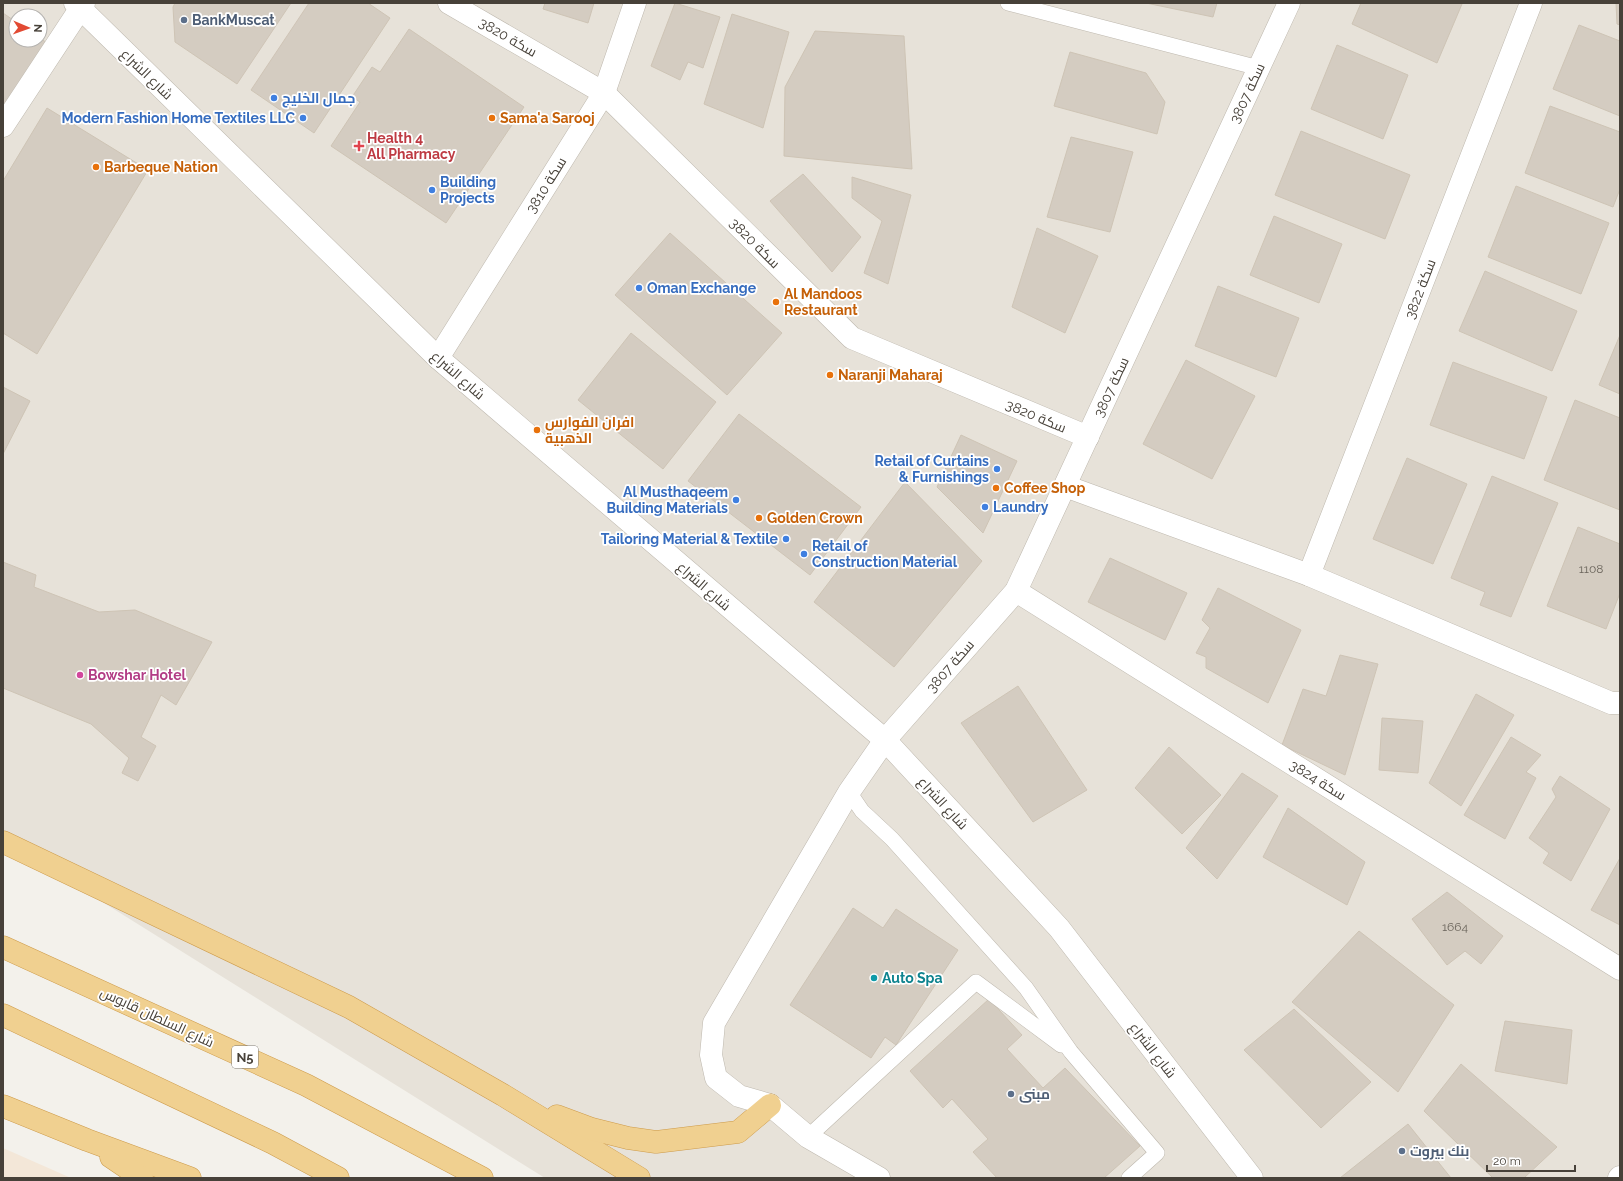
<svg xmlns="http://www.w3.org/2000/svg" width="1623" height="1181" font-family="Raleway,Cairo,sans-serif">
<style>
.residential{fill:#e7e2d9;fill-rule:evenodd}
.commercial{fill:#f3e7d8}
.building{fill:#d4ccc1;stroke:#cec4b5}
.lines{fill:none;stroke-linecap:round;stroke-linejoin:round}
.service-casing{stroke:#beb8ae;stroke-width:16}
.minor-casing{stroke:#beb8ae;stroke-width:23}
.tertiary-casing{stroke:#beb8ae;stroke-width:23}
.trunk-casing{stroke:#cd9b4b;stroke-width:23}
.service{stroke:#fff;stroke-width:15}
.minor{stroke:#fff;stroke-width:22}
.tertiary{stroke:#fff;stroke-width:22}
.trunk{stroke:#f0d090;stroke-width:22}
.service-dot{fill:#5c6f8a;stroke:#fff;stroke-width:1.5}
.shop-dot{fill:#3f7fe0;stroke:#fff;stroke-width:1.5}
.food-dot{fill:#e8710a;stroke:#fff;stroke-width:1.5}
.health-dot{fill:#e0444e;stroke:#fff;stroke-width:1.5}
.hotel-dot{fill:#d1479c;stroke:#fff;stroke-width:1.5}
.culture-dot{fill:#0f9aa8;stroke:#fff;stroke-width:1.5}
.labels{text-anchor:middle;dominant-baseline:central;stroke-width:3.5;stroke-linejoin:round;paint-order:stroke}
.number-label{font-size:12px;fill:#6a645b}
.shield{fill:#fff;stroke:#7e7a74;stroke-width:1}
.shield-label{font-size:13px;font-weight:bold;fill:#474139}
.service-label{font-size:14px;font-weight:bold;fill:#4e5e75;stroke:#fff;text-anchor:start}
.street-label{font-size:14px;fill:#474139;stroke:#fff}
.shop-label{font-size:14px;font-weight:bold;fill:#366cbe;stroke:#fff;text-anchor:start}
.food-label{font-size:14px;font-weight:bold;fill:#c56008;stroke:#fff;text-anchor:start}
.health-label{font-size:14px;font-weight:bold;fill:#be3a42;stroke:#fff;text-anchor:start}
.hotel-label{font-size:14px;font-weight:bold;fill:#b23c85;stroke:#fff;text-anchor:start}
.culture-label{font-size:14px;font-weight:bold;fill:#0d838f;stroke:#fff;text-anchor:start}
</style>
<rect width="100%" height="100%" fill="#f3f1eb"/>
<path class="residential" d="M3 3H1620V1178H545L3 840ZM16 16H40V40H16Z"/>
<polygon class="commercial" points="3,1148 71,1178 3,1178"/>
<g class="building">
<polygon points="175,3 291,3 237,84 175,42 173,7"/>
<polygon points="309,3 368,3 390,18 314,133 251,90"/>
<polygon points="545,3 594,3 588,23 543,9"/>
<polygon points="675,3 720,17 703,68 688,62 680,80 651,66"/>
<polygon points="1146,3 1217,3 1213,17"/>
<polygon points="1361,3 1459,3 1462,4 1437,63 1352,24"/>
<polygon points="1616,3 1620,3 1620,25 1617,24"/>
<polygon points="3,13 16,22 16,40 40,40 40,38 47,43 3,110"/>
<polygon points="732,14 789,32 763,128 704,104"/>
<polygon points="1579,25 1620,41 1620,116 1553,89"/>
<polygon points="409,29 524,107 446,223 331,146 360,102 352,97 372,67 380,72"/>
<polygon points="815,31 904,36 912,169 784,156 785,87"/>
<polygon points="1337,45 1408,75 1383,139 1311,109"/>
<polygon points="1070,52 1146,73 1165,102 1157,134 1054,106"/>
<polygon points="1550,106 1620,132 1620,189 1613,207 1525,173"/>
<polygon points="47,108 148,170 37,354 3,333 3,181"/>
<polygon points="1301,131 1410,175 1385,239 1275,195"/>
<polygon points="1071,137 1133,152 1110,232 1047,217"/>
<polygon points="803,174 861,237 832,272 770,201"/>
<polygon points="852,177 911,195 888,284 864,273 882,221 852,198"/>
<polygon points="1516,186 1609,223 1581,294 1488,257"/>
<polygon points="1274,216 1342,244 1319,303 1250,275"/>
<polygon points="1037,228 1098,256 1065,333 1012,307"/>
<polygon points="670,233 782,333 727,395 615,295"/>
<polygon points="1485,271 1577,311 1552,371 1459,331"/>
<polygon points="1218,286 1299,318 1276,377 1195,346"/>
<polygon points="631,333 716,402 663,469 578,400"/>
<polygon points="1620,335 1620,394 1599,385"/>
<polygon points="1186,360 1255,396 1212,479 1143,444"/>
<polygon points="1453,362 1547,397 1524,459 1430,425"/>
<polygon points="3,387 30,401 3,454"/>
<polygon points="1575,400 1620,418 1620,510 1544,480"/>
<polygon points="739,414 861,507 810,575 688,481"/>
<polygon points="961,435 1017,461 983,533 937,487"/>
<polygon points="1407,458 1467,484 1433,564 1373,539"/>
<polygon points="1492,476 1558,503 1511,617 1480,605 1485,592 1451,578"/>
<polygon points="905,482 982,561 894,667 814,602"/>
<polygon points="1578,527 1620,544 1620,593 1606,629 1547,606"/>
<polygon points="1110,558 1187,593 1165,640 1088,602"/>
<polygon points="3,562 36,575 34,587 99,612 135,610 212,642 176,705 161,695 141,737 156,746 138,781 122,773 129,758 91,724 3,688"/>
<polygon points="1218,588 1301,630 1268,703 1206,668 1206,657 1196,653 1210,628 1202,620"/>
<polygon points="1340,655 1378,664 1345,775 1282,745 1303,689 1326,696"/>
<polygon points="1018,686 1087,790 1033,822 961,723"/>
<polygon points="1476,694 1514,715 1461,806 1429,783"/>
<polygon points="1382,718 1423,721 1418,773 1379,770"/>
<polygon points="1511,737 1541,755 1526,772 1536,778 1505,839 1464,815"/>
<polygon points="1169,747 1221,795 1182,834 1135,788"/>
<polygon points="1242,773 1278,796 1217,879 1186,848"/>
<polygon points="1560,776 1610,809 1571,881 1543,863 1549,853 1529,838 1556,797 1552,789"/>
<polygon points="1288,808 1365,862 1347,905 1263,857"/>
<polygon points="1620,858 1620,925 1591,910"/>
<polygon points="1447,892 1503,936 1481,964 1465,951 1447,965 1412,919"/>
<polygon points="853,908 883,928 896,909 958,950 896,1045 885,1037 871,1058 790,1005"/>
<polygon points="1359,931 1454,1005 1398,1092 1292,1002"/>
<polygon points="989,999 1022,1035 1007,1049 1043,1088 1065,1068 1140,1146 1104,1178 997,1178 973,1152 988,1139 952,1099 943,1108 910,1071"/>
<polygon points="1294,1009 1371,1082 1321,1128 1244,1050"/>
<polygon points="1505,1021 1572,1030 1567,1084 1495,1071"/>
<polygon points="1461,1064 1557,1147 1524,1178 1493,1178 1424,1111"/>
<polygon points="1408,1124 1451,1178 1340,1178"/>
</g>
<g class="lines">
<defs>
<g id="service">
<polyline points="1008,3 1259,68"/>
<polyline points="849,792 862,811 892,839 1026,988 1071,1052 1157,1153 1129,1178"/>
<polyline points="808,1137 976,982 1061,1045"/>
</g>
<g id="minor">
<polyline points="449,3 604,93 852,338 1088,437"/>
<polyline points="3,126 84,3"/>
<polyline points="438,358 604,93 635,3"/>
<polyline points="1065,486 1309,575 1611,703 1620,703"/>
<polyline points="1309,575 1531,3"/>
<polyline points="1016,591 1620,969"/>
<polyline points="879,1178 808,1137 770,1105 739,1096 716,1078 711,1055 714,1023 849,792 885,740 1016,591 1289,3"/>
<polyline points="1619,1178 1620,1177"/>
</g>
<polyline id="tertiary" points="75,3 438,358 885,740 1059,928 1252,1178"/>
<g id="trunk">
<polyline points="3,842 349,1007 503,1095 639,1178"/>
<polyline points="3,947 306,1085 482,1178"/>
<polyline points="3,1015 273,1143 338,1178"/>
<polyline points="3,1106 87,1140 190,1178"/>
<polyline points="557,1116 592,1129 628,1138 656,1142 738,1132 770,1105"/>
<polyline points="111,1157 142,1178"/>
</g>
</defs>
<use href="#service" class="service-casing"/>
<use href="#minor" class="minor-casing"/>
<use href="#tertiary" class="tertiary-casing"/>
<use href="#trunk" class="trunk-casing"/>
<use href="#service" class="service"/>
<use href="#minor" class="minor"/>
<use href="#tertiary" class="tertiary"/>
<use href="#trunk" class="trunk"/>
</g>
<g class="service-dot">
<circle cx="184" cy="20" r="4"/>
<circle cx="1011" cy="1094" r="4"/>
<circle cx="1402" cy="1151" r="4"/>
</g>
<g class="shop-dot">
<circle cx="274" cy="98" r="4"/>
<circle cx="303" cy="118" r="4"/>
<circle cx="432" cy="190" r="4"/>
<circle cx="639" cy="288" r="4"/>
<circle cx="997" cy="469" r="4"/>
<circle cx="736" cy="500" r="4"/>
<circle cx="985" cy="507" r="4"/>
<circle cx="786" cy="539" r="4"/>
<circle cx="804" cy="554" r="4"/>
</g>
<g class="food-dot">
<circle cx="492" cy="118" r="4"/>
<circle cx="96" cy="167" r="4"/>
<circle cx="776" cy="302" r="4"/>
<circle cx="830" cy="375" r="4"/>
<circle cx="537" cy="430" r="4"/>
<circle cx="996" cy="488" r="4"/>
<circle cx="759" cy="518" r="4"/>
</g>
<path class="health-dot" d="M357 140h4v4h4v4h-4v4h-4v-4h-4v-4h4z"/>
<circle class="hotel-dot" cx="80" cy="675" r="4"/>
<circle class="culture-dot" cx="874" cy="978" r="4"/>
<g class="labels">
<g class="number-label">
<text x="1591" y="569">1108</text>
<text x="1455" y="927">1664</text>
</g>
<rect class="shield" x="232" y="1046" width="26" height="22" rx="3"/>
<g class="shield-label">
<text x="245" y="1057">N5</text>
</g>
<g class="service-label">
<text x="192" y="20">BankMuscat</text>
<text x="1019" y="1094">مبنى</text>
<text x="1410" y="1151">بنك بيروت</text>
</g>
<g class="street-label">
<text transform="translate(508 37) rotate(30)">سكة 3820</text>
<text transform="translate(147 74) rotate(44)">شارع الشراع</text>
<text transform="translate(1247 93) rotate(-65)">سكة 3807</text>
<text transform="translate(546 185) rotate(-58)">سكة 3810</text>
<text transform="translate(755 243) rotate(45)">سكة 3820</text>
<text transform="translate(1420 289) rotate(-69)">سكة 3822</text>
<text transform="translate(458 375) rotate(41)">شارع الشراع</text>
<text transform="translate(1111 387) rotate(-65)">سكة 3807</text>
<text transform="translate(1036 416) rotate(23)">سكة 3820</text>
<text transform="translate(704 586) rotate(41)">شارع الشراع</text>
<text transform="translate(950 666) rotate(-49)">سكة 3807</text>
<text transform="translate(1318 780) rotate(32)">سكة 3824</text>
<text transform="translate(943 803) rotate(47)">شارع الشراع</text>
<text transform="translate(157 1017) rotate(25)">شارع السلطان قابوس</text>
<text transform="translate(1153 1050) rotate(52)">شارع الشراع</text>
</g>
<g class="shop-label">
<text x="282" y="98">جمال الخليج</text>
<text x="295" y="118" text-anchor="end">Modern Fashion Home Textiles LLC</text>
<text x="440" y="182">Building<tspan x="440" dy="16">Projects</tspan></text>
<text x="647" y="288">Oman Exchange</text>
<text x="989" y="461" text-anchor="end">Retail of Curtains<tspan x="989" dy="16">&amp; Furnishings</tspan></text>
<text x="728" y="492" text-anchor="end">Al Musthaqeem<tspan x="728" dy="16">Building Materials</tspan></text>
<text x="993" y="507">Laundry</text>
<text x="778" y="539" text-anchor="end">Tailoring Material &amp; Textile</text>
<text x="812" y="546">Retail of<tspan x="812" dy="16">Construction Material</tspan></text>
</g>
<g class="food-label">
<text x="500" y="118">Sama'a Sarooj</text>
<text x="104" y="167">Barbeque Nation</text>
<text x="784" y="294">Al Mandoos<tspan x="784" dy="16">Restaurant</tspan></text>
<text x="838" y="375">Naranji Maharaj</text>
<text x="545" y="422">افران الفوارس<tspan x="545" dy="16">الذهبية</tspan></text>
<text x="1004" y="488">Coffee Shop</text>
<text x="767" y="518">Golden Crown</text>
</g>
<g class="health-label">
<text x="367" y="138">Health 4<tspan x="367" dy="16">All Pharmacy</tspan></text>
</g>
<g class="hotel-label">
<text x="88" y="675">Bowshar Hotel</text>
</g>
<g class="culture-label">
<text x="882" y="978">Auto Spa</text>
</g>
</g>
<rect width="1623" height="1181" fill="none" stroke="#474139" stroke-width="8"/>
<g transform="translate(28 28) rotate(92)"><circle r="19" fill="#ffffff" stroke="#b5b3b0"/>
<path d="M0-3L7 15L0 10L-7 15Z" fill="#e24a33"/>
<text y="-6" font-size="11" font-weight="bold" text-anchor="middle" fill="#474139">N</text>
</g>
<path d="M1487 1165v6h88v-6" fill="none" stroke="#474139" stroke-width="2"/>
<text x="1493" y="1165" font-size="12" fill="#474139" stroke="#ffffff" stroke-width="3" paint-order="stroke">20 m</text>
</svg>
